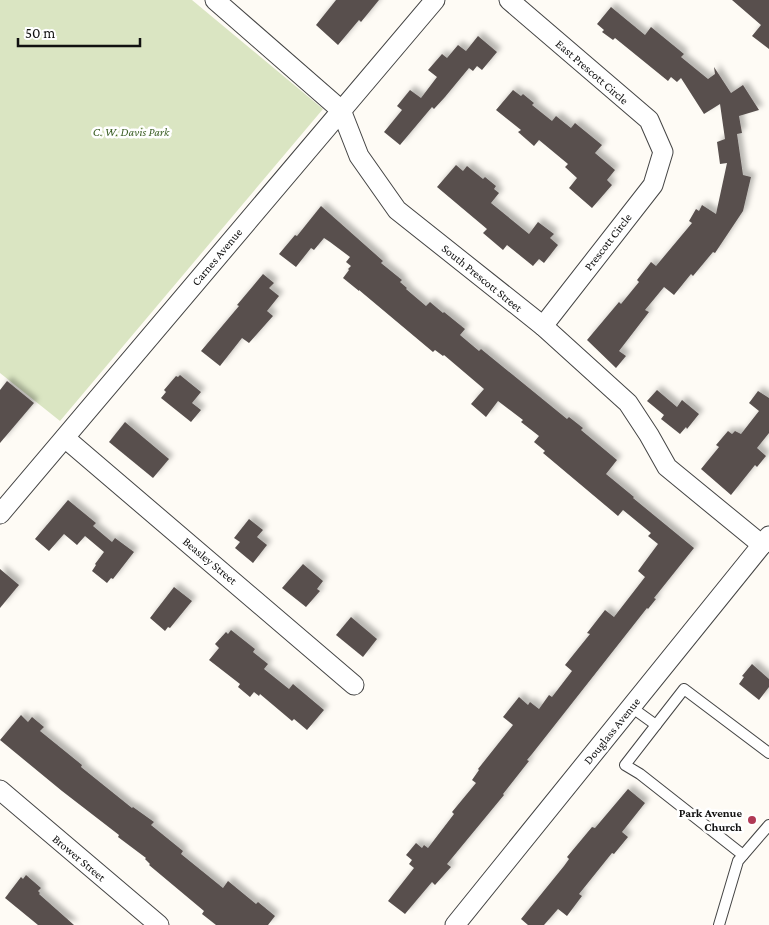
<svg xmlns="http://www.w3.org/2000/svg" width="769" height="925" font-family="'Crimson Pro',serif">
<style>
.green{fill:#dae5c2}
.building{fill:#58504e;filter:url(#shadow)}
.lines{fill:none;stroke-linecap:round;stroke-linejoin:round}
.service-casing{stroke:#444;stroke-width:12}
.minor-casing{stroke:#444;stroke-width:21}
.service{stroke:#fff;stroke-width:10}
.minor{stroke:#fff;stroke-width:19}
.poi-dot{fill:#b03954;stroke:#fff;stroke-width:2}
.labels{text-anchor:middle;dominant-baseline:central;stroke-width:5;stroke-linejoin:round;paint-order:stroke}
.street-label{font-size:12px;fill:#111;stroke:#fff}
.park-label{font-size:12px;font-style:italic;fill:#3e6128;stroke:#fff}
.poi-label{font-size:12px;font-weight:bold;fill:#111;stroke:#fff;text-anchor:end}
</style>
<defs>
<filter id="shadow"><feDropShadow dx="4.5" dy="-4.5" stdDeviation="2.5" flood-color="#0004"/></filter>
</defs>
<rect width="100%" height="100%" fill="#fefbf5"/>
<polygon class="green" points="0,0 192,0 323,109 60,421 0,373"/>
<g class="building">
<polygon points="336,0 379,0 361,22 359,20 338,45 316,25"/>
<polygon points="732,0 769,0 769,49 752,36 761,25"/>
<polygon points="611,7 645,35 651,27 684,54 681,57 708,79 715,74 714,67 731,93 743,85 759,110 739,116 742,133 737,134 743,175 751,177 743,211 715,253 713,252 693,276 691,274 674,295 664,287 645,310 649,312 619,351 626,356 616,368 587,340 619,302 621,304 639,282 637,280 651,262 656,266 692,223 689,221 696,209 699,211 702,205 716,214 727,163 720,164 717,142 725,139 720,104 704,114 681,78 677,82 671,77 668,81 615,38 613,40 602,32 604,30 597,24"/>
<polygon points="478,36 497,52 482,70 477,66 473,71 469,68 445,97 434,109 432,107 400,145 384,132 402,110 397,106 410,90 421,98 437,77 428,70 442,54 447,58 458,45 466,51"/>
<polygon points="513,90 521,96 523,94 534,103 532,105 552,121 556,116 571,128 575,123 602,145 595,153 615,170 607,180 612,185 592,208 569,188 577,178 565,167 568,164 539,140 534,146 518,132 521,130 496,110"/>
<polygon points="456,165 463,171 467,166 483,179 485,177 496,186 494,189 499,193 491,203 529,234 538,222 554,234 550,238 558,245 544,263 539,259 533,266 507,245 503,250 483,233 487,229 437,187"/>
<polygon points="321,206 383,261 381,263 402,280 400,282 407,288 406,289 426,306 430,302 443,313 444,312 465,329 460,335 479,351 481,349 567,419 569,417 583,428 581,430 617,460 606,474 634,497 633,498 694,548 654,598 656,599 648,609 647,608 532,754 527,760 529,761 503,794 504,795 447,864 451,867 435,885 432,882 405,914 388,901 414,868 409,864 412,860 406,855 416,843 422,848 424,845 428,848 454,814 452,812 476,783 472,780 479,770 478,769 513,725 503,717 519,697 528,705 530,702 539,709 549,695 552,697 572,671 565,665 590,634 587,633 605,610 614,617 645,577 638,571 658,544 648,536 651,533 623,510 618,516 543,453 545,451 534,442 539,436 521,422 523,420 498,401 486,417 471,404 484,389 444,355 443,356 435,350 433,352 359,290 359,291 343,278 349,270 348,269 351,266 346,262 350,257 330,242 324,238 314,250 311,248 296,267 279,254 295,235 297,236"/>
<polygon points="263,274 274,283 269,288 279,296 267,311 273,316 249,343 242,338 220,366 201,351 239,306 237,305"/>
<polygon points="180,375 201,392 192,403 201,410 191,422 161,398 166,392 164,390 176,376 178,377"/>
<polygon points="7,381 34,403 0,443 0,390"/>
<polygon points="657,390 677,407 682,400 699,414 687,429 686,427 680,434 661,419 664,415 647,401"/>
<polygon points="758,391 769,398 769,433 757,448 766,456 757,467 755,465 731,495 701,469 719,447 716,445 728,431 732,434 735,431 741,434 759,411 749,403"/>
<polygon points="125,422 169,459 153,478 109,442"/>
<polygon points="68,500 96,523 93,526 112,542 115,538 134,552 113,579 111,578 107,583 92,571 96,565 95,564 104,552 85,536 77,545 64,534 49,551 35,539"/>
<polygon points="249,519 263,530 257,537 267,545 253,563 235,548 240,542 234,538"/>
<polygon points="303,564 323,581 317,589 320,591 306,607 282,588"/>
<polygon points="0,569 19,585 0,608"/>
<polygon points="174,587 192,601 170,628 168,627 165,631 150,618"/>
<polygon points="351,617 377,639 363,657 336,635"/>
<polygon points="231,630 255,649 253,652 268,664 264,669 289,689 293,684 324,710 307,730 294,719 292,721 260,694 259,696 254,692 250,697 238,687 240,684 209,660 219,648 215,644 226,632 228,634"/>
<polygon points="752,664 769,679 769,687 759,700 739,684 744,677 742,676"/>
<polygon points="21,715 28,722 32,717 44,727 40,731 82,765 81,767 132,808 133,807 154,822 151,825 183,851 181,854 223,888 228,881 256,904 258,902 275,916 268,925 216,925 202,914 204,911 149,865 150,864 145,859 146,858 118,837 119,835 62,791 0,740"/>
<polygon points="628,789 645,803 622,832 628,837 614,854 612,853 579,894 582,896 567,916 558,909 544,925 528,925 521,919 564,866 569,859 567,857 592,827 595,828"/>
<polygon points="26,875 41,888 38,891 40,893 39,894 74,925 38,925 5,898 21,877 23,879"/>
</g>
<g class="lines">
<defs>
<g id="service">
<polyline points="631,707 656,725 625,765 640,774 743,855"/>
<polyline points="656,725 684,689 769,753"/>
<polyline points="719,925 738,861 769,825"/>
</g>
<g id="minor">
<polyline points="215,0 341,110 359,156 397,210 543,326 628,403 649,435 667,467 762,545"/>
<polyline points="509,0 649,120 663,152 653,185 543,326"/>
<polyline points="65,438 354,685"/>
<polyline points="0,514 435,0"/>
<polyline points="0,790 159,925"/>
<polyline points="455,925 769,536"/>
</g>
</defs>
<use href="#service" class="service-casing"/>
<use href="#minor" class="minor-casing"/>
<use href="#service" class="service"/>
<use href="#minor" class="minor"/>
</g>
<circle class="poi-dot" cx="752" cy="820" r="5"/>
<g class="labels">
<g class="street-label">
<text transform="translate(592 72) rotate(41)">East Prescott Circle</text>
<text transform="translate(608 242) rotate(-52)">Prescott Circle</text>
<text transform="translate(217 257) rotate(-50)">Carnes Avenue</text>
<text transform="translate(482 278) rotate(39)">South Prescott Street</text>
<text transform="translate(210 561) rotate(40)">Beasley Street</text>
<text transform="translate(612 731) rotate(-51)">Douglass Avenue</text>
<text transform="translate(79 858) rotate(40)">Brower Street</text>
</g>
<g class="park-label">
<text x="131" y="132">C. W. Davis Park</text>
</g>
<g class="poi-label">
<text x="742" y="813">Park Avenue<tspan x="742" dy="14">Church</tspan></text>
</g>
</g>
<path d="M18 38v8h122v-8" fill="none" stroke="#111111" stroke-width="2.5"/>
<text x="25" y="38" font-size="15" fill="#111111" stroke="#ffffff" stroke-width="4" paint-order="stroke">50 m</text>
</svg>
